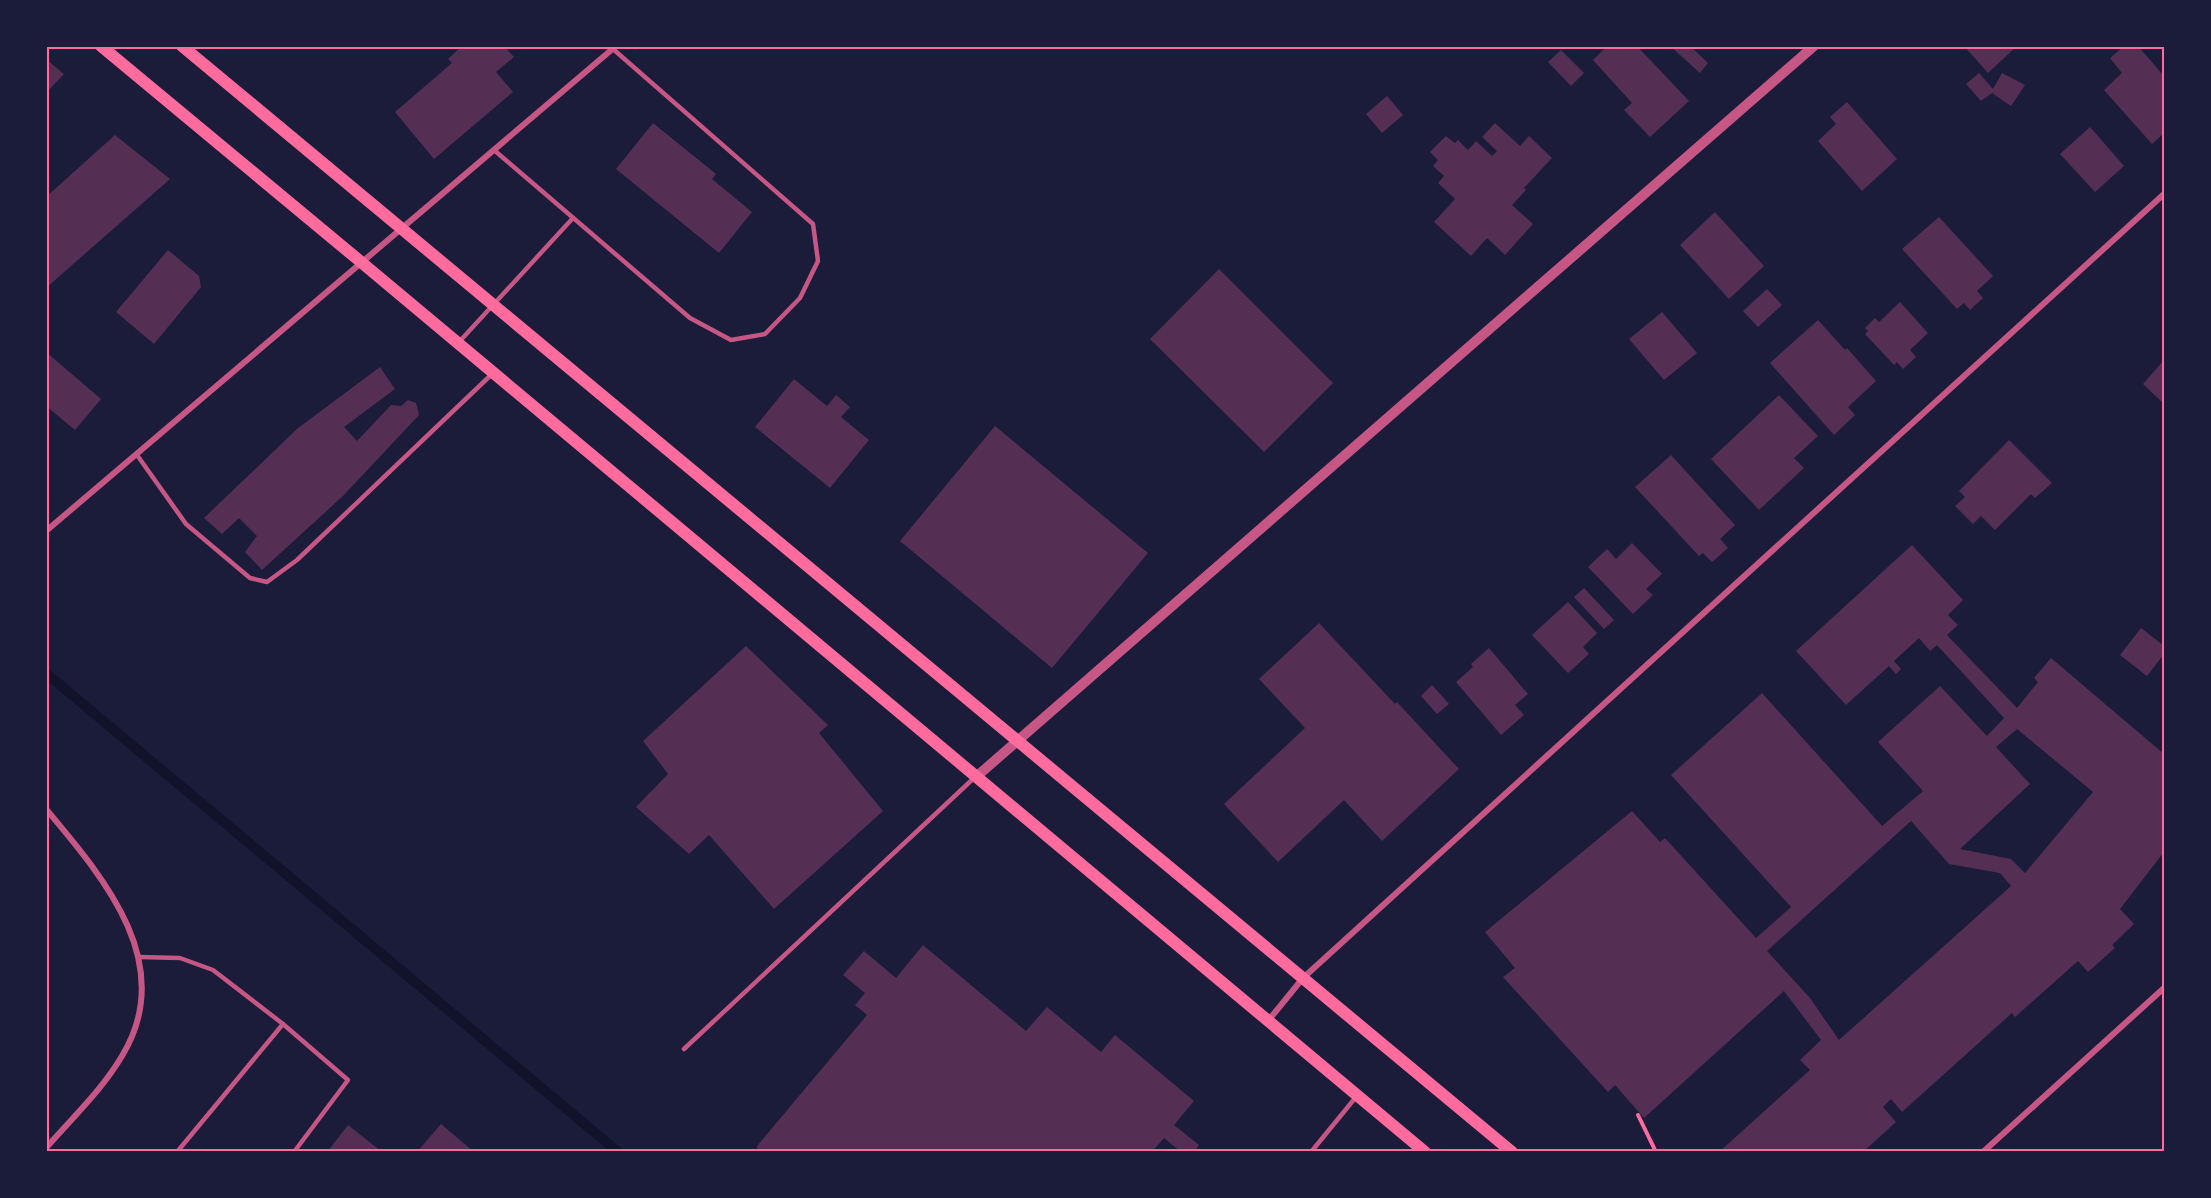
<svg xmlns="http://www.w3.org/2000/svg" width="2211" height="1198" font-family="Montserrat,sans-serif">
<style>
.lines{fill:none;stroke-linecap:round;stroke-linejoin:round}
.stream{stroke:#12122b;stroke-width:10}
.building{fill:#542f53;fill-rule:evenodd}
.path{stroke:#ff6b9d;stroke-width:4}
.service{stroke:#c65784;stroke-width:4.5}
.minor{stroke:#c65784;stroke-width:6}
.tertiary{stroke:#c65784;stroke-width:10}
.secondary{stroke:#ff6b9d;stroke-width:12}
.neatline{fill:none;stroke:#ff6b9d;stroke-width:2}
</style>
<rect width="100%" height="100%" fill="#1b1b3a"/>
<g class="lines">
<polyline class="stream" points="46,673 618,1152"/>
</g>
<g class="building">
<polygon points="462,46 504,46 514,57 496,72 513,92 434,159 395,112 452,63 448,59"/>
<polygon points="1607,46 1637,46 1689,101 1650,137 1624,110 1632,103 1593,60"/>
<polygon points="1670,46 1690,46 1708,63 1700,73"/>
<polygon points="1964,46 2017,46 1988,73"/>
<polygon points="2124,46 2138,46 2164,76 2164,133 2152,144 2104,90 2122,73 2110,58"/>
<polygon points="1561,50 1584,73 1571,86 1548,62"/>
<polygon points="46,59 64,74 46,93"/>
<polygon points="1979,73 1993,89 2002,73 2025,85 2011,106 1992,93 1981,101 1966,84"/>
<polygon points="1387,96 1403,115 1382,133 1366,114"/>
<polygon points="1847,102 1897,159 1862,191 1818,141 1836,124 1830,117"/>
<polygon points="653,123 716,174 712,179 752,212 719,253 616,169"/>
<polygon points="1495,123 1520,146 1529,136 1552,158 1524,188 1526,190 1512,205 1533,224 1505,255 1487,238 1471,256 1434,222 1455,199 1438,183 1444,176 1433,166 1438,160 1430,152 1446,136 1455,143 1458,140 1468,150 1476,141 1492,156 1497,151 1482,137"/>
<polygon points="2090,127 2124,166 2095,192 2060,154"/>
<polygon points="115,135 170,179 46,288 46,197"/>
<polygon points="1715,212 1764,266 1729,299 1680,245"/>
<polygon points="1939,217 1993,276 1977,291 1983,298 1970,310 1964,303 1957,309 1902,249"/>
<polygon points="168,250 199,276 201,287 154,344 116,312"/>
<polygon points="1219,269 1333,383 1264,452 1150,339"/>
<polygon points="1767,289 1782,305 1758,327 1743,311"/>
<polygon points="1900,302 1928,333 1910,350 1916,357 1903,369 1897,362 1894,365 1865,334 1868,331 1865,328 1875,318 1879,322"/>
<polygon points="1662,312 1697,353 1664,380 1629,339"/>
<polygon points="1818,320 1845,350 1847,348 1876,381 1848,407 1855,415 1834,435 1770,363"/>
<polygon points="46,352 101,399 75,430 46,406"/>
<polygon points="2164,360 2164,404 2143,384"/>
<polygon points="380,367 395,389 344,427 357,441 391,405 401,406 408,400 416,403 419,415 343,496 262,570 245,552 257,536 239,518 222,534 204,518 298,428"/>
<polygon points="794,379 827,406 836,395 850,407 841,417 869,440 830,488 755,427"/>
<polygon points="1779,395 1818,436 1794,458 1804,468 1759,510 1711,459"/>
<polygon points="995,426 1148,553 1052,668 900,541"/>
<polygon points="2009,440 2052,483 2035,498 2031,494 1995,530 1981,516 1973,524 1955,506 1965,497 1959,491"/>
<polygon points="1671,455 1735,525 1720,539 1728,548 1712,562 1703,553 1699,556 1635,487"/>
<polygon points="1632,543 1662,574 1646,589 1653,595 1633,614 1588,567 1607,549 1616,559"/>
<path d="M1912 545 1963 600 1948 615 1958 625 1947 635 2017 708 2038 682 2034 678 2051 658 2164 754V852L2120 909 2134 924 2112 945 2115 948 2088 972 2078 961 2015 1017 2012 1013 1902 1112 1891 1099 1883 1107 1896 1122 1863 1152H1719L1810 1070 1800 1060 1821 1040 1784 991 1644 1118 1615 1085 1608 1092 1503 977 1515 968 1485 932 1632 811 1660 842 1665 838 1756 938 1791 907 1671 775 1762 693 1882 826 1923 791 1878 742 1940 686 1987 736 2004 718 1937 645 1930 651 1919 638 1894 661 1901 669 1896 674 1889 666 1846 705 1796 651ZM2017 729 2093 792 2025 873 2011 859 1960 849 2030 784 1996 747ZM1911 821 1949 864 2000 873 2011 886 1839 1040 1810 998 1767 951Z"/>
<polygon points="1584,588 1614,620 1604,629 1574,597"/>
<polygon points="1568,602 1597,633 1583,647 1589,654 1568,673 1532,635"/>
<polygon points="1319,623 1395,704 1397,702 1459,769 1382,841 1344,800 1278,862 1224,804 1305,728 1259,679"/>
<polygon points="2141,628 2164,646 2164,654 2147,676 2120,655"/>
<polygon points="746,646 828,725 819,733 883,811 774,909 709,835 689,854 636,807 668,774 643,741"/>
<polygon points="1489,648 1528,694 1515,705 1524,715 1501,735 1456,682 1473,667 1471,664"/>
<polygon points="1432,685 1449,704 1437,714 1421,696"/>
<polygon points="923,945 1026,1031 1047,1007 1101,1052 1115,1035 1194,1101 1174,1125 1199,1145 1194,1152 1181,1152 1164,1138 1152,1152 758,1152 757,1146 867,1015 855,1005 865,993 843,975 864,951 896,978"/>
<polygon points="441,1124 474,1152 417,1152"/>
<polygon points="348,1125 382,1152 327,1152"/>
</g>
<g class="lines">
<polyline class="path" points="1638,1115 1656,1152"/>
<g class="service">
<polyline points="494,150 690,318 731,340 765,334 800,298 818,261 813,224 613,49"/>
<polyline points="459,342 573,218"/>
<polyline points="137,455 186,524 250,578 267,582 297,560 492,374"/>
<polyline points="138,957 180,958 213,970 283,1024 177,1152"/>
<polyline points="283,1024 348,1080 294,1152"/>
<polyline points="684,1049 974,778"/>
<polyline points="1311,1152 1356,1097"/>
</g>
<g class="minor">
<polyline points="46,531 616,46"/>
<path d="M46 809C104 878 178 964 122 1056 102 1090 72 1118 46 1148"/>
<polyline points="1268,1021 1303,978 2164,194"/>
<polyline points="1983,1152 2164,988"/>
</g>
<polyline class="tertiary" points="976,777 1814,46"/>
<g class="secondary">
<polyline points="101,46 361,262 1425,1152"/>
<polyline points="182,46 1512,1152"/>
</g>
</g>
<rect width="2211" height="1198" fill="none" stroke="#1b1b3a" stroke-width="96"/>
<rect x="48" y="48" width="2115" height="1102" class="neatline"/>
</svg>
